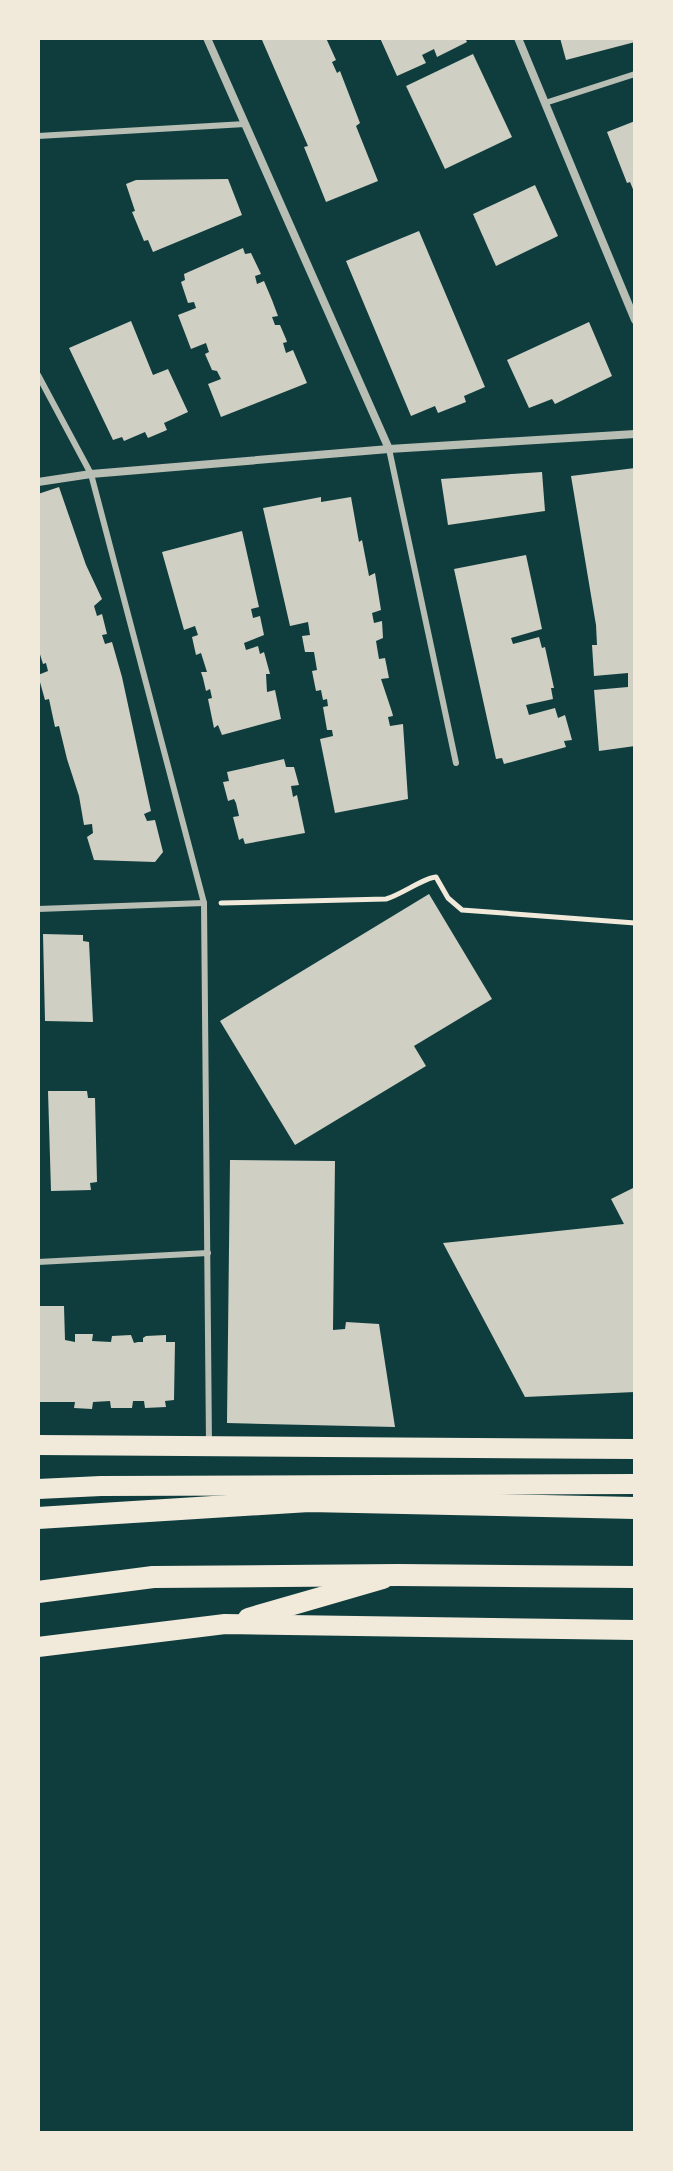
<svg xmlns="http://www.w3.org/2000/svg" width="673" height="2171" font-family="Ubuntu,sans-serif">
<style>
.building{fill:#cfcfc3}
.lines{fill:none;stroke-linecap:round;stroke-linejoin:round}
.path{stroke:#f1e9da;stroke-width:5}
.service{stroke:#b8beb3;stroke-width:6}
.minor{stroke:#b8beb3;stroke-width:8}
.primary{stroke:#f1e9da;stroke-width:20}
.trunk{stroke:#f1e9da;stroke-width:22}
</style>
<rect width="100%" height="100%" fill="#0f3d3e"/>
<g class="building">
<polygon points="266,38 326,38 336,60 332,62 337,73 340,71 360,123 356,126 378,181 326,202 304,147 308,146 262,40"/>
<polygon points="380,38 465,38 467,42 437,57 434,49 422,55 426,63 397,76"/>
<polygon points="560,38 635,38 635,42 566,60"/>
<polygon points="473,54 512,137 445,169 406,86"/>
<polygon points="635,121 635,194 630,182 627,183 607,132"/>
<polygon points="228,179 242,215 153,252 148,240 144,241 132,212 135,211 126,184 136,180"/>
<polygon points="535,185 558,236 496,266 473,214"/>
<polygon points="419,231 485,387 464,396 466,402 438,413 435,406 411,416 346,261"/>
<polygon points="243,248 245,254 251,253 261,274 255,276 257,284 264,281 272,300 278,316 272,317 275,325 280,325 286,339 287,342 283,343 286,353 293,350 307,383 221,417 208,384 221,379 217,371 212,370 205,354 209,352 206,343 191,349 178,315 196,308 194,302 188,303 181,282 185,280 184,274"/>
<polygon points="131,321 153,375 168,369 188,412 164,423 167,430 148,438 145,432 124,441 122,437 113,440 69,348"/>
<polygon points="589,322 612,376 555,404 552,399 529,408 507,360"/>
<polygon points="635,468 635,746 599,751 594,690 628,687 628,673 594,676 592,645 597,645 596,625 571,476"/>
<polygon points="542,472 545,511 448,525 441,479"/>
<polygon points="59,487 86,565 102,599 94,606 97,616 102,614 107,634 102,635 105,644 112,642 122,677 151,811 144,814 147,821 155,820 163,852 155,862 94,860 87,837 93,833 92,824 84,825 79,796 67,759 59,726 55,727 49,699 45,700 38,675 48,671 46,663 43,664 38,648 38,494"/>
<polygon points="321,497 321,502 351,497 359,542 362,540 369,576 375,573 381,610 372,613 374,623 382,621 383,638 376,641 379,659 385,658 389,678 381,679 392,712 393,716 388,717 390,726 403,724 408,799 335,813 320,739 333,736 332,730 327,730 323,707 328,706 327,699 323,700 321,690 316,691 312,671 317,670 314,652 305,652 302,636 310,635 308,622 290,626 263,508"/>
<polygon points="242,531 259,607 251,609 253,618 260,616 264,635 244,643 246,650 258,646 260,654 264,652 270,674 266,674 267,692 275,690 281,719 222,735 218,725 214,728 208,699 212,698 210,689 206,691 203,678 201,672 207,672 201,653 196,655 192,637 198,635 195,626 184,630 162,552"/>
<polygon points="526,555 542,629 511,638 513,644 539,637 542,648 545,647 554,688 551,688 553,699 526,705 529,715 555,708 558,718 565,715 572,740 564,741 566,747 504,764 502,758 496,759 454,569"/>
<polygon points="284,759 286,767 294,767 299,785 291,786 293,797 297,795 305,833 245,844 243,838 239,840 233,817 239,816 236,803 234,799 228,801 223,782 229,781 227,772"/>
<polygon points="429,894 492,999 414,1046 426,1066 295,1145 220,1021"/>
<polygon points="43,934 83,935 83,941 89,942 93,1022 45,1021"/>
<polygon points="48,1091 87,1091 88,1098 95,1098 97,1182 90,1183 91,1190 51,1191"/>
<polygon points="230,1160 335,1161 333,1330 345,1329 346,1322 379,1324 395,1427 227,1423"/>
<polygon points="635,1187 635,1392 525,1397 443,1243 624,1224 611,1199"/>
<polygon points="38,1306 64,1306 65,1340 75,1342 75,1334 93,1334 92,1341 111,1342 112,1336 131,1335 134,1343 138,1342 143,1342 143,1338 146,1336 166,1335 166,1342 175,1342 174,1400 165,1401 166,1407 145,1408 144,1401 133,1401 132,1408 111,1408 110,1401 93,1402 92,1409 74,1408 75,1402 38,1402"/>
</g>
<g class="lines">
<path class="path" d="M221 903 386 899C401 895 425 877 436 877L448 898 462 910 635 923"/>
<g class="service">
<polyline points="545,103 635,74"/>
<polyline points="38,136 245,124"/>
<polyline points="38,375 91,474 204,903 209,1444"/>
<polyline points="389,449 456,763"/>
<polyline points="38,909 204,903"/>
<polyline points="38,1262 208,1253"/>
</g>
<g class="minor">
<polyline points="207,38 389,449"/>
<polyline points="518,38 635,320"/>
<polyline points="38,482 91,474 389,449 635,434"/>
</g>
<g class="primary">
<polyline points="38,1445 635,1449"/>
<polyline points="38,1489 101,1486 635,1484"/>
<polyline points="248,1618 383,1579"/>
<polyline points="38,1647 225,1624 635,1630"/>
</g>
<g class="trunk">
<polyline points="38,1518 309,1501 635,1508"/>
<polyline points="38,1592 153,1577 398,1575 635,1577"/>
</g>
</g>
<rect width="673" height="2171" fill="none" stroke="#f1e9da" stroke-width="80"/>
</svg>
